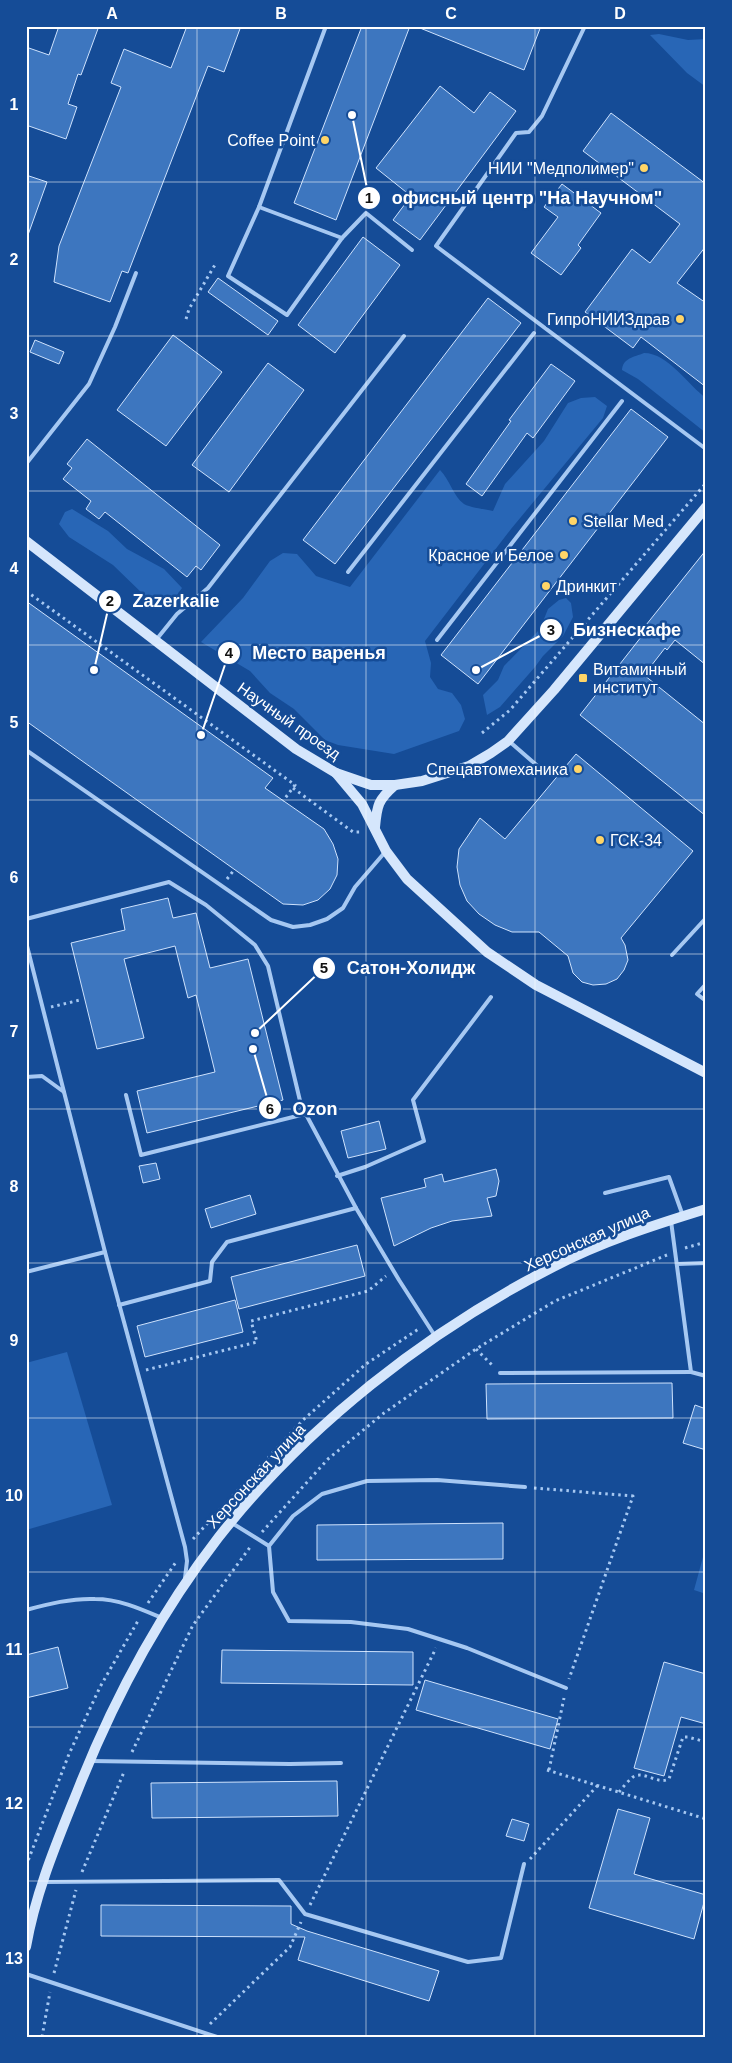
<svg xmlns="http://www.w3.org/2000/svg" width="732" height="2063" font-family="Arial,sans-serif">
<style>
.green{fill:#2866b6}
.building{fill:#3d76bf;stroke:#cee2fd}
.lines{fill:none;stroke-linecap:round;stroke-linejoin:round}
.path{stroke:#a6c8f2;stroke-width:3;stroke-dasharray:2.5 4;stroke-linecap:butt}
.lane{stroke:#a6c8f2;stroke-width:4}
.secondary{stroke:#d5e6fc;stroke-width:10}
.grid{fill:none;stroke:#fff;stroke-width:1;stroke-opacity:0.55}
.poi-dot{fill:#ffd567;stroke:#154c97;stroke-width:2}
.labels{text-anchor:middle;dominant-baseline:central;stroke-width:5;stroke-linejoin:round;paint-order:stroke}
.poi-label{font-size:16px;fill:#fff;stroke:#154c97;text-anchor:end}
.street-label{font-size:16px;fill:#fff;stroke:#154c97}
.leader{fill:none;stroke:#fff;stroke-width:2}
.callout-dot{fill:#fff;stroke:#154c97;stroke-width:2}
.mark-label{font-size:15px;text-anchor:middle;font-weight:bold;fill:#111}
.callout-label{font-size:18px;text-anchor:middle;font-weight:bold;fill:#fff;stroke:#154c97;stroke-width:5;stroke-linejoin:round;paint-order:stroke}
.neatline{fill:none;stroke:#fff;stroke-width:2}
.grid-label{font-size:16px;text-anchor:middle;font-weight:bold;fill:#fff}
</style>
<rect width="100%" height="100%" fill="#154c97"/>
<g class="green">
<polygon points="659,34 688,40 706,39 706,87 687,73 650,35"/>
<path d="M644 353C668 353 689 386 706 398V433L638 379 622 370C623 358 634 357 644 353Z"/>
<path d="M595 397 607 406 603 418 511 529 425 641 431 663 430 677 438 689 452 693 461 705 465 719 459 731 394 754 338 745 325 740 294 709 270 693 250 671 201 642 243 598 270 561 283 553 297 554 316 576 350 587 440 470C450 480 453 496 464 504 471 508 485 509 493 511L505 484 544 441 568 403 581 398Z"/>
<polygon points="72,509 108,531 127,549 164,569 182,588 172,602 165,607 144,595 113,565 69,537 59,524 65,512"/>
<polygon points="566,598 571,603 573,617 563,636 543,656 535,667 500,707 487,715 483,695 498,680 504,666 540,629 548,609 559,600"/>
<polygon points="67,1352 112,1505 26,1530 26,1363"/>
<polygon points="703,1557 706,1558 706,1594 694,1590"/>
</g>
<g class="building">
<polygon points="59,26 99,26 81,75 78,74 68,104 77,107 66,139 26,125 26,47 49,55"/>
<polygon points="187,26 241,26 224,72 208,66 128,273 122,271 110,302 54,282 59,246 121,87 111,83 124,49 171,68"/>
<polygon points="362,26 410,26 336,220 294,203"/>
<polygon points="415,26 541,26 524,70"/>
<polygon points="440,86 474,113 490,92 516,111 420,240 393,220 411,196 376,168"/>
<polygon points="611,113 706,184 706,246 677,283 706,303 706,387 641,337 633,348 585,312 632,249 650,263 680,224 583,151"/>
<polygon points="26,175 47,182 28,235 26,234"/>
<polygon points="562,184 601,213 578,245 581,248 561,275 531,253 558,217 544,207"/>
<polygon points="363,237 400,265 335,353 298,325"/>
<polygon points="218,278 278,321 268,335 208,292"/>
<polygon points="488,298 521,323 335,564 303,540"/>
<polygon points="173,335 222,372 166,446 117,410"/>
<polygon points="35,340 64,352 59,364 30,352"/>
<polygon points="268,363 304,390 229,492 192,465"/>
<polygon points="551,364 575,381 533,438 527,433 482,496 466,484 511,421 509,420"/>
<polygon points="631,409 668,437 478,684 441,655"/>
<polygon points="87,439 220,545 201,570 196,566 187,577 105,512 99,519 86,509 91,501 63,479 72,468 67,464"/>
<polygon points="706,550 706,665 675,640 667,650 665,648 644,675 706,725 706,816 580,715 645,632 642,630"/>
<polygon points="26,601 273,778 265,788 324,829 333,844 338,859 337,875 330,889 318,900 303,905 283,904 26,721"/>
<polygon points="576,754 693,851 621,938 625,945 628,960 624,970 617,979 606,984 593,985 582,982 573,973 568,956 539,932 512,932 495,925 479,914 467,901 460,885 457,867 459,849 480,818 505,839"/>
<polygon points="168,898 173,918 196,913 210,968 248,959 283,1100 147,1133 137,1091 215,1072 196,995 188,998 175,946 124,959 144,1038 97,1049 71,943 125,930 121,909"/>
<polygon points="379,1121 386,1149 348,1158 341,1131"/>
<polygon points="156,1163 160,1179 143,1183 139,1166"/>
<polygon points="496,1169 499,1181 496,1196 487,1198 492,1216 452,1221 431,1228 394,1246 381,1198 426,1187 424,1179 442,1174 444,1182"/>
<polygon points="250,1195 256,1214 211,1228 205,1209"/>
<polygon points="357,1245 365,1276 239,1309 231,1277"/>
<polygon points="235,1300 243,1332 145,1357 137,1326"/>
<polygon points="672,1383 673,1418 487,1419 486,1384"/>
<polygon points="695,1405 706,1409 706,1450 683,1443"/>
<polygon points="503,1523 503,1559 317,1560 317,1525"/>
<polygon points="58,1647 68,1688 26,1698 26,1655"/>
<polygon points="222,1650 413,1652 413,1685 221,1683"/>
<polygon points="664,1662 706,1674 706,1724 681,1717 664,1776 634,1768"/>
<polygon points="425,1680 558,1719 550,1749 416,1710"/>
<polygon points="337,1781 338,1816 152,1818 151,1783"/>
<polygon points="618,1809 650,1818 634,1874 706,1895 694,1939 589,1908"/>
<polygon points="512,1819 529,1824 524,1841 506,1836"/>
<polygon points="101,1905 291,1906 291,1924 307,1931 439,1971 429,2001 298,1960 305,1937 101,1936"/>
</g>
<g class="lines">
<g class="path">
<polyline points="186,319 189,309 216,263"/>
<polyline points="26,591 295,785 283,801"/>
<polyline points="482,733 510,710 706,483"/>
<polyline points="293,788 353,832 363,832"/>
<polyline points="227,879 234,870"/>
<polyline points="51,1007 80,1000"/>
<polyline points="685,1248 706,1242"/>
<polyline points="476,1349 493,1366"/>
<polyline points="146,1370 257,1342 251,1321 368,1291 386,1276"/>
<polyline points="534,1488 633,1496 569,1679"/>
<polyline points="262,1532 328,1459 384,1413 476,1349 555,1301 667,1255"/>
<polyline points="193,1539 303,1420 366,1364 420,1328"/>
<polyline points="148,1603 176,1562"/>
<polyline points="132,1752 193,1625 251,1546"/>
<polyline points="547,1770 706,1819"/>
<polyline points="549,1770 564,1698"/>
<path d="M619 1792C623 1787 628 1781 633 1777 644 1770 657 1785 669 1779L683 1737H688L706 1742"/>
<polyline points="530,1859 598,1785"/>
<polyline points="26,1866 69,1754 100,1687 139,1619"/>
<polyline points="82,1872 124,1772"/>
<polyline points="310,1905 436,1648"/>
<polyline points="54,1973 76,1890"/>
<polyline points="210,2024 290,1947 301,1922"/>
<polyline points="42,2037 50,1992"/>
</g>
<g class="lane">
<polyline points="326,26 259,207 228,276 287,315 342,238"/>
<polyline points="585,26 542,116 529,132 516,133 436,246 706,449"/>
<polyline points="259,207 342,238 366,213 412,250"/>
<polyline points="26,464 89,384 115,327 136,273"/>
<polyline points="348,572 534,333"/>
<polyline points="156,640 177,614 208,588 404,336"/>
<polyline points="437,640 622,401"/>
<polyline points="510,742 541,769"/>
<polyline points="26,750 271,920 293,927 310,925 327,919 343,908 355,887 386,851"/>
<polyline points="26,919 169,882 206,905 255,945 268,966 301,1105 356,1208"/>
<polyline points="26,942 64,1092"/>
<polyline points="672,955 706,918"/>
<polyline points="706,984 697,994 706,1001"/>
<polyline points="26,1077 42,1076 64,1092 105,1252 185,1547 187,1561 185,1578"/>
<polyline points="126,1095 141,1155 305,1114"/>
<polyline points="337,1176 365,1167 424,1141 413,1100 491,997"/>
<polyline points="605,1193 669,1177 683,1216"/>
<polyline points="671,1221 691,1372 706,1376"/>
<polyline points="677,1264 706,1263"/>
<polyline points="26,1272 105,1252"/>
<polyline points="119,1305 210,1281 212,1262 227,1242 356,1208 399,1280 435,1336"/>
<polyline points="500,1373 691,1372"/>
<polyline points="232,1523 269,1546 273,1592 289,1621 351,1622 408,1629 467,1648 566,1688"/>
<polyline points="269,1546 293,1516 322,1494 367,1481 437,1480 525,1487"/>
<path d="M26 1610C48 1604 72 1598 95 1599 119 1599 141 1609 162 1618"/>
<polyline points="91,1761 290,1764 341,1763"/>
<polyline points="45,1882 279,1880 305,1914 468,1962 501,1958 524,1864"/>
<polyline points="26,1974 217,2037"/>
</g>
<g class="secondary">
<polyline points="26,541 296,749 336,773 371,785 395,785 422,781 469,766 491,753 508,741 554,690 706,507"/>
<polyline points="336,773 362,804 386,851 407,879 487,952 536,985 706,1073"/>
<path d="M375 827C377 805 378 800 395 785"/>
<path d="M26 1947C36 1889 60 1835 81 1782 116 1695 161 1612 218 1538 305 1427 427 1331 553 1267 601 1242 654 1225 706 1209"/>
</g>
</g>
<path class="grid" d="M197 26V2037M366 26V2037M535 26V2037M26 182H706M26 336H706M26 491H706M26 645H706M26 800H706M26 954H706M26 1109H706M26 1263H706M26 1418H706M26 1572H706M26 1727H706M26 1881H706"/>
<g class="poi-dot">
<circle cx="325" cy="140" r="5"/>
<circle cx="644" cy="168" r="5"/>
<circle cx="680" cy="319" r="5"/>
<circle cx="573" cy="521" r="5"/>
<circle cx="564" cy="555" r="5"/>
<circle cx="546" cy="586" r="5"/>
<rect x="578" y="673" width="10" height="10" rx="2.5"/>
<circle cx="578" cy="769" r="5"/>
<circle cx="600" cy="840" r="5"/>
</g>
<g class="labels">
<g class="poi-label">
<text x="315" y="140">Coffee Point</text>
<text x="634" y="168">НИИ "Медполимер"</text>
<text x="670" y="319">ГипроНИИЗдрав</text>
<text x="583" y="521" text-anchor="start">Stellar Med</text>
<text x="554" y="555">Красное и Белое</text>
<text x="556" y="586" text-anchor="start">Дринкит</text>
<text x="593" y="669" text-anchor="start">Витаминный<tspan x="593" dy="18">институт</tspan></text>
<text x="568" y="769">Спецавтомеханика</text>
<text x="610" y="840" text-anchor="start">ГСК-34</text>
</g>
<g class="street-label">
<text transform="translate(289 721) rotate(35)">Научный проезд</text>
<text transform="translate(587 1239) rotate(-24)">Херсонская улица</text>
<text transform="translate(256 1476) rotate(-47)">Херсонская улица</text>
</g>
</g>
<path class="leader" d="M352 115L369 198M94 670L110 601M476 670L551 630M201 735L229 653M255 1033L324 968M253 1049L270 1108"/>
<g class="callout-dot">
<circle cx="352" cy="115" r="5"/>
<circle cx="94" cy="670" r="5"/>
<circle cx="476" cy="670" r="5"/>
<circle cx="201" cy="735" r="5"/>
<circle cx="255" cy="1033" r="5"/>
<circle cx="253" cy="1049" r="5"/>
<circle cx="369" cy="198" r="12"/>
<circle cx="110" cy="601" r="12"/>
<circle cx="551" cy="630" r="12"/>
<circle cx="229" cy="653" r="12"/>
<circle cx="324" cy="968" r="12"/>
<circle cx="270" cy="1108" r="12"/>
</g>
<g class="mark-label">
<text x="369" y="203">1</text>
<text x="110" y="606">2</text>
<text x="551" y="635">3</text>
<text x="229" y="658">4</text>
<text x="324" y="973">5</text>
<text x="270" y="1114">6</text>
</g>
<g class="callout-label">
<text x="527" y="204">офисный центр "На Научном"</text>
<text x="176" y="607">Zazerkalie</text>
<text x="627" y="636">Бизнескафе</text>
<text x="319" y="659">Место варенья</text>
<text x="411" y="974">Сатон-Холидж</text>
<text x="315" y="1115">Ozon</text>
</g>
<rect width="732" height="2063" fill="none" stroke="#154c97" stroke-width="55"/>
<rect x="28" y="28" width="676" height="2008" class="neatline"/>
<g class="grid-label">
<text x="112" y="19">A</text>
<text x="281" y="19">B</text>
<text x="451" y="19">C</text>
<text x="620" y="19">D</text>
<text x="14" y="110">1</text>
<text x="14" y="265">2</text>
<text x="14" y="419">3</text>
<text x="14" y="574">4</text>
<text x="14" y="728">5</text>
<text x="14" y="883">6</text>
<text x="14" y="1037">7</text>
<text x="14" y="1192">8</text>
<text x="14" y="1346">9</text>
<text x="14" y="1501">10</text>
<text x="14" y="1655">11</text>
<text x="14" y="1809">12</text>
<text x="14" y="1964">13</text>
</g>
</svg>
